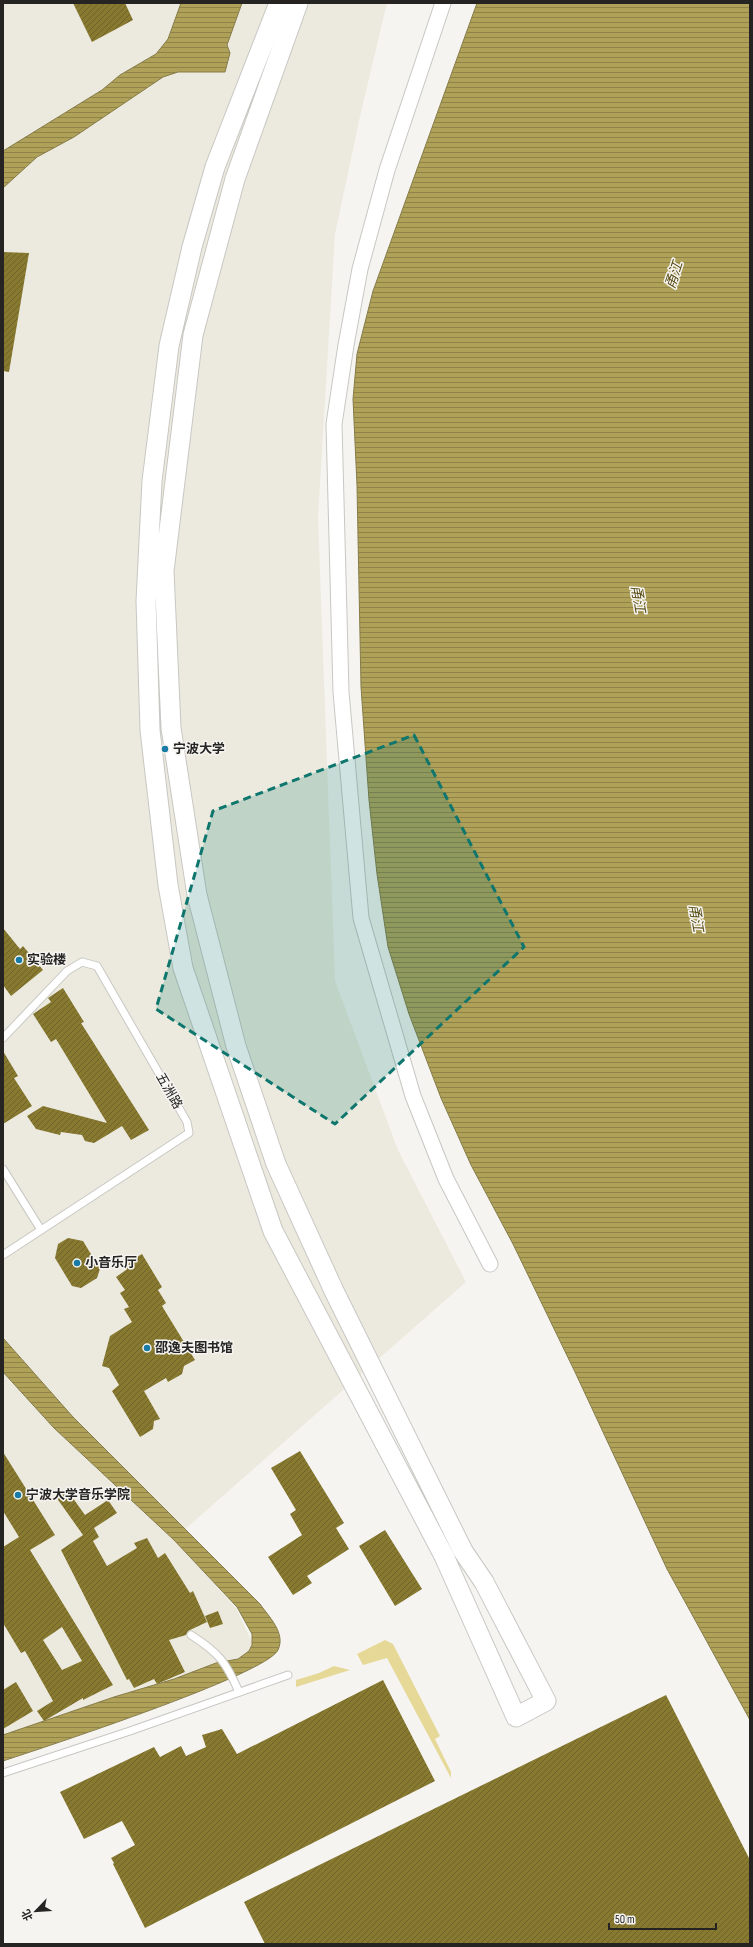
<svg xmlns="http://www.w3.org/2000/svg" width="753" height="1947" font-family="'Sofia Sans Condensed','Noto Sans SC',sans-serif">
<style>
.built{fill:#eceade}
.grass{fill:#e6d897}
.water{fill:url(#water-rules);stroke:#867c49}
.building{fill:url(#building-hatch);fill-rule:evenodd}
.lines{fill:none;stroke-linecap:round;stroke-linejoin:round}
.service-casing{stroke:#c8c7c3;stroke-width:9}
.minor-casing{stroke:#c8c7c3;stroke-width:17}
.tertiary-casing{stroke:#c8c7c3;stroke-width:21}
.service{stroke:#fff;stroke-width:7}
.minor{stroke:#fff;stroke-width:15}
.tertiary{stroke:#fff;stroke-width:19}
.marked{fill:#0f766e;fill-opacity:0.2;stroke:#0f766e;stroke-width:3;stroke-dasharray:8 5;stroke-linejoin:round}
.poi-dot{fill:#177ba6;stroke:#f5f4f0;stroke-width:1.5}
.labels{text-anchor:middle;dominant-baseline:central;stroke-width:3;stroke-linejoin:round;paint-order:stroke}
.poi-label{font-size:13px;font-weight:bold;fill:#252423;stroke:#f5f4f0;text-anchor:start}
.street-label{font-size:13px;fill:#252423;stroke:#f5f4f0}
.water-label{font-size:14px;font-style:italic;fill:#5a4f18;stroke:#f5f4f0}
</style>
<defs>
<pattern id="water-rules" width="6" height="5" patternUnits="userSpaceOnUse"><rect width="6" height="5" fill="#b0a159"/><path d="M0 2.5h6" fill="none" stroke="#8f8349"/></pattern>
<pattern id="building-hatch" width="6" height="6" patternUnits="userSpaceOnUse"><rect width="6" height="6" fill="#887931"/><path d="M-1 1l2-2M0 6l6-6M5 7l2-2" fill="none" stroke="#6f6329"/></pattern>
</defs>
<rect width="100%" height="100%" fill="#f5f4f0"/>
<polygon class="built" points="3,3 387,3 361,112 335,234 318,517 335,981 398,1150 466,1282 174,1539 236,1608 256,1651 221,1675 3,1747"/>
<g class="grass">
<polygon points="385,1640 393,1644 440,1736 435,1739 451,1772 451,1778 387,1658 363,1665 357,1654"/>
<polygon points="334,1666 350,1670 296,1687 296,1680 319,1673"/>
</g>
<g class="water">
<polygon points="181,3 242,3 227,45 230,53 225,72 178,72 163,77 74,137 37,157 3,188 3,151 102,90 120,75 156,54 168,39"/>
<polygon points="477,3 750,3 750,1720 667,1569 575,1372 513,1244 471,1165 441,1098 409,1014 388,947 377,874 369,800 361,687 357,485 353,399 357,354 373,291"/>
<path d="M3 1338 73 1417 260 1604C269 1617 286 1633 278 1650 266 1675 42 1748 3 1761V1735L114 1697 174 1679 216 1663 238 1659 249 1651 252 1645V1634L237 1607 174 1540 54 1428 3 1372Z"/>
</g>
<g class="building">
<polygon points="73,3 125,3 133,20 92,42"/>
<polygon points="3,252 29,253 9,372 3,371"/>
<polygon points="3,928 20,949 23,946 43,970 11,996 3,985"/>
<polygon points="63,988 84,1022 81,1023 149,1130 131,1140 122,1126 94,1143 85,1141 82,1135 61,1132 60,1135 36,1129 27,1116 43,1106 107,1123 56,1039 51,1042 33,1014 51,1002 48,998"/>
<polygon points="3,1051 18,1076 14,1078 32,1106 3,1124"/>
<polygon points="68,1238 83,1241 100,1269 97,1278 81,1288 72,1286 55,1258 58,1244"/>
<polygon points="142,1254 162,1287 158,1290 166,1303 162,1306 195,1360 184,1366 182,1374 168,1382 166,1378 144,1391 160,1419 154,1421 153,1429 140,1437 112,1391 119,1385 109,1368 102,1366 110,1336 132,1322 124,1309 129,1307 120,1293 125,1290 116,1277 126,1270 130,1261"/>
<polygon points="300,1451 344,1523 336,1528 349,1549 307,1576 312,1583 293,1595 268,1557 302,1535 290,1514 296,1510 271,1468"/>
<path d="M3 1452 55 1535 30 1550 113 1685 83 1700V1698L44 1721 37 1711 53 1701 25 1651 21 1653 3 1623V1547L19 1537 3 1511ZM62 1627 82 1661 62 1670 43 1640Z"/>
<polygon points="67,1490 85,1515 108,1500 117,1513 94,1528 99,1537 93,1541 107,1566 137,1548 134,1543 147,1538 158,1558 165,1553 190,1593 193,1591 207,1622 188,1631 186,1635 169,1640 185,1672 157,1684 154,1679 134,1688 129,1679 127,1680 61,1550 83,1535 56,1497"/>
<polygon points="385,1530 422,1589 395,1606 359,1546"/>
<polygon points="218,1611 223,1624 210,1628 205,1616"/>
<polygon points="383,1680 435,1781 145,1928 113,1864 114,1863 111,1858 135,1845 122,1821 84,1839 60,1792 154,1747 160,1757 181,1746 186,1756 206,1747 202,1735 222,1729 237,1754"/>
<polygon points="16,1682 33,1711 3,1729 3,1690"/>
<polygon points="666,1695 750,1860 750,1944 265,1944 244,1902"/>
</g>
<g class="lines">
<defs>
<g id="service">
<polyline points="3,1038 67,971 82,962 97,966 187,1122 189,1133 3,1255"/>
<polyline points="3,1169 41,1230"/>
<path d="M191 1635C219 1653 226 1662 239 1692"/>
<polyline points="3,1773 130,1731 288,1675"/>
</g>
<polyline id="minor" points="443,3 387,170 360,269 346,345 334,424 341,692 361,918 413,1096 446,1179 490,1264"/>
<polyline id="tertiary" points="279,3 215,167 192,247 169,346 152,481 146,601 150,730 168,885 183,968 273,1231 444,1556 516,1717 546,1701 484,1582 463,1551 334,1291 276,1164 236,1046 197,895 171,728 164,571 193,335 235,179 298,3"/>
</defs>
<use href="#service" class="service-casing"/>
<use href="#minor" class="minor-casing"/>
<use href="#tertiary" class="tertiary-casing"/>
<use href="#service" class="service"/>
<use href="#minor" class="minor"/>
<use href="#tertiary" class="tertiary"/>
</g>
<path class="marked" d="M414 735 524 947 335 1124 156 1009 213 811Z"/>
<g class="poi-dot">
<circle cx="165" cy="749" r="4"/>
<circle cx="19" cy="960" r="4"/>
<circle cx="77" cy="1263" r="4"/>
<circle cx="147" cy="1348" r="4"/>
<circle cx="18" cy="1495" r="4"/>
</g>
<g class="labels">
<g class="poi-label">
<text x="173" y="749">宁波大学</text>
<text x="27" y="960">实验楼</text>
<text x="85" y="1263">小音乐厅</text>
<text x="155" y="1348">邵逸夫图书馆</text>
<text x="26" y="1495">宁波大学音乐学院</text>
</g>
<g class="street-label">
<text transform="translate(169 1091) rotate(60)">五洲路</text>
</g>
<g class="water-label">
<text transform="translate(674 275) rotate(-72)">甬江</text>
<text transform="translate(638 599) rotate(80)">甬江</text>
<text transform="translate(696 918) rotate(80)">甬江</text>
</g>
</g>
<rect width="753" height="1947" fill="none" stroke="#252423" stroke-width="8"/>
<g transform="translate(36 1911) rotate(245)" stroke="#f5f4f0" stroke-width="3" paint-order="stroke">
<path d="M0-3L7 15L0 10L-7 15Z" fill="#252423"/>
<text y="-6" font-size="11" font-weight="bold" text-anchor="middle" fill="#252423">北</text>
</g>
<path d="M609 1923v6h107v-6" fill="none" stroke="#252423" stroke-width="2"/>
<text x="615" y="1923" font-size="12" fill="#252423" stroke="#f5f4f0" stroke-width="3" paint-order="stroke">50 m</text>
</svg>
